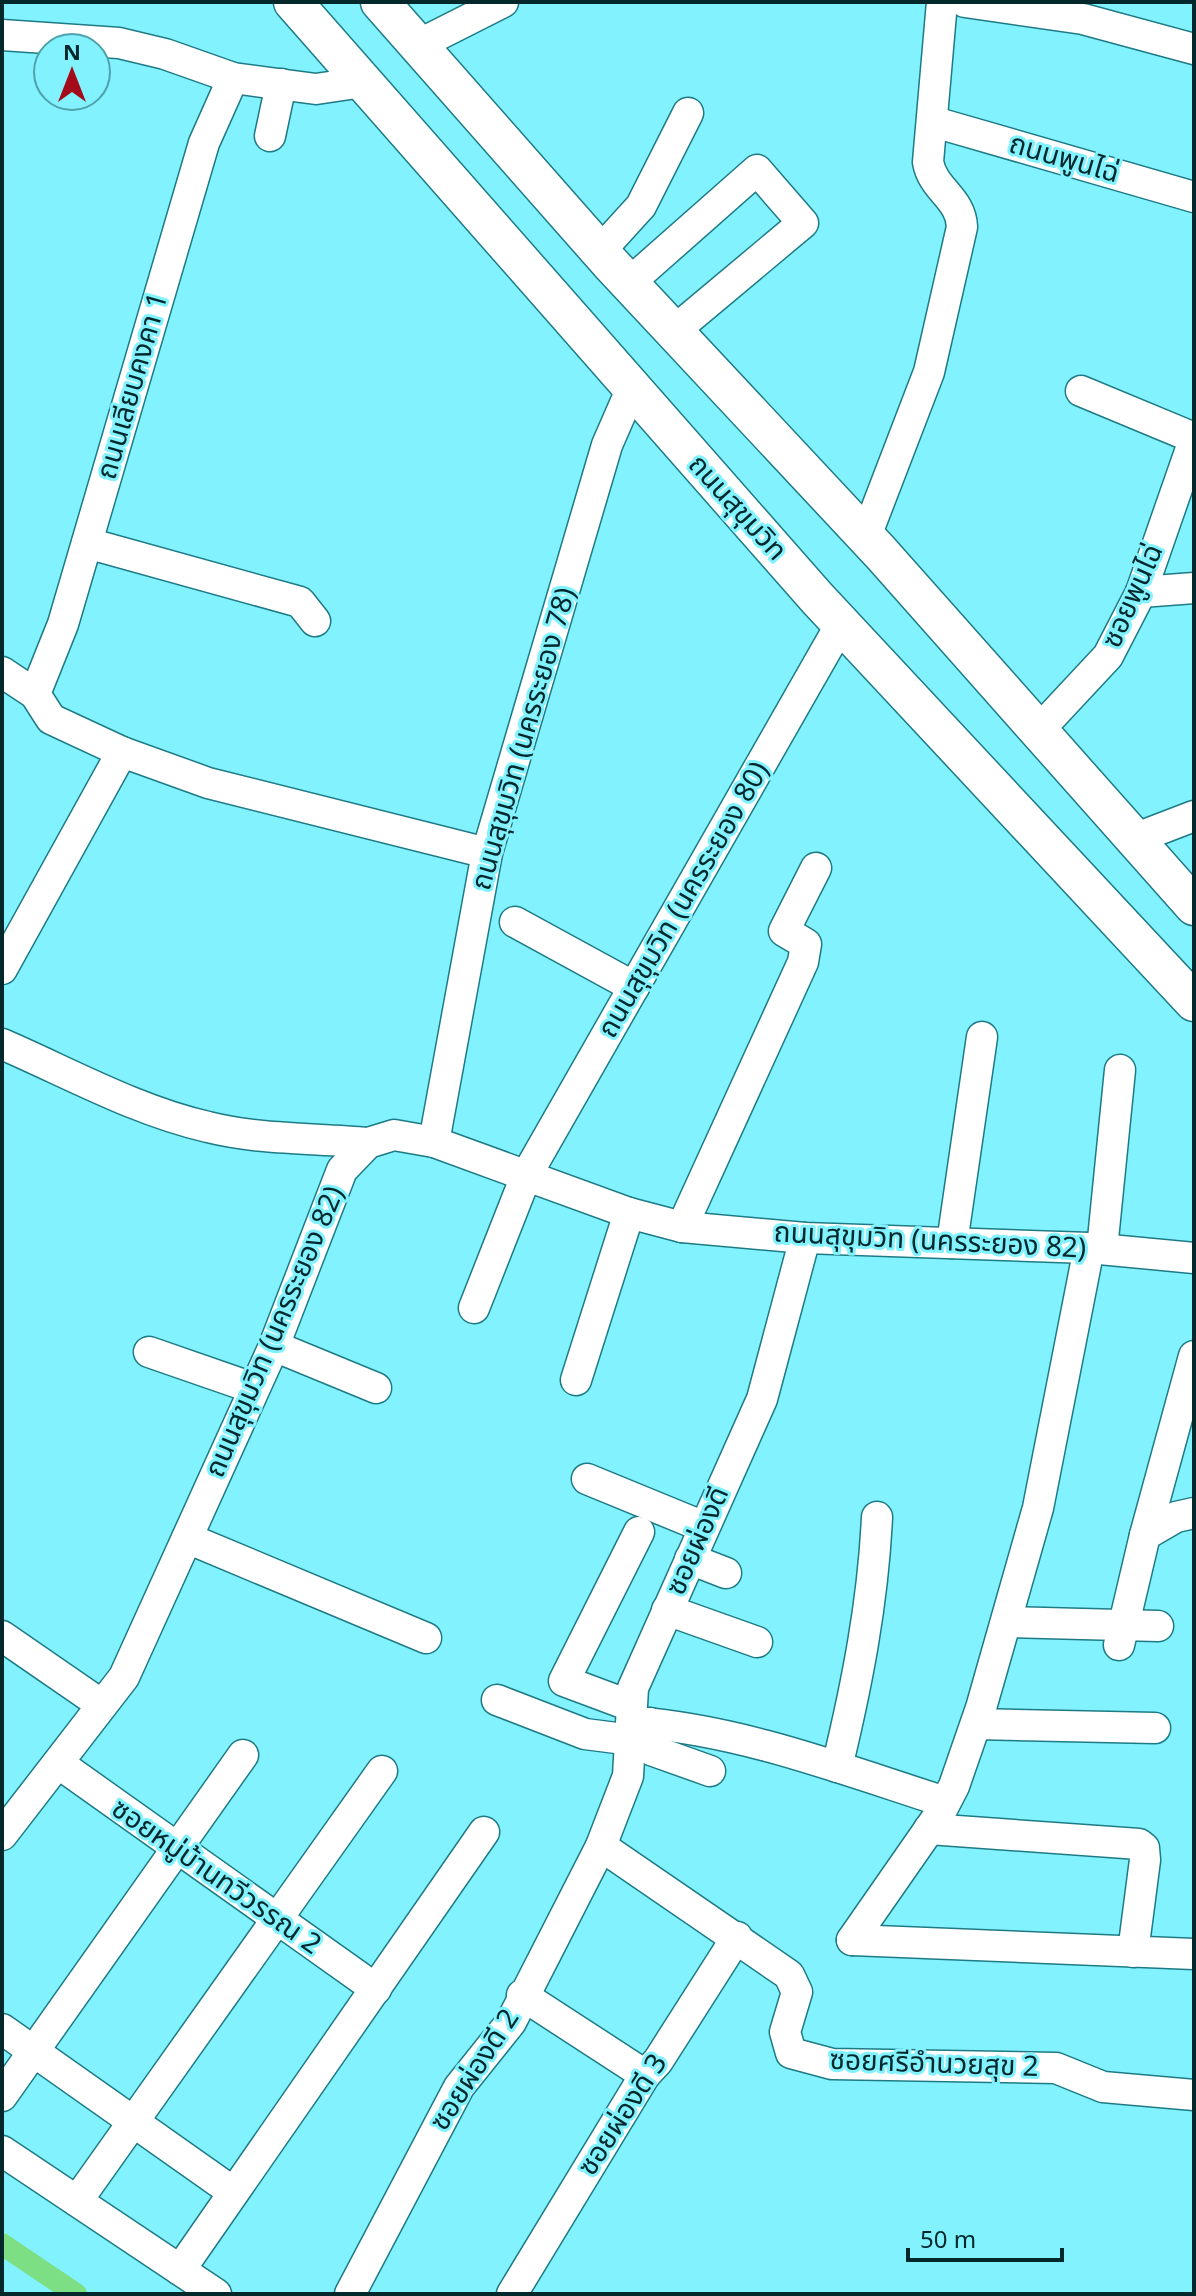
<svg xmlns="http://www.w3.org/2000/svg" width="1196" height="2296" font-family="Georgia,'Noto Sans Thai',serif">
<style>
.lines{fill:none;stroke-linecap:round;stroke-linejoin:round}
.canal{stroke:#7ddf83;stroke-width:22}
.minor-casing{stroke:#1e7b85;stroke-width:33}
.major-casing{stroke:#1e7b85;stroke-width:41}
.minor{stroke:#fff;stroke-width:30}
.major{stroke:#fff;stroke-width:38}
.labels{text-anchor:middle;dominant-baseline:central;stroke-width:6;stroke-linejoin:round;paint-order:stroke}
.street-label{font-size:28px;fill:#02282c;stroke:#82f2ff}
</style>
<rect width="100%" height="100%" fill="#82f2ff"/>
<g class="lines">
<polyline class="canal" points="2,2244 76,2294"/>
<defs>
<g id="minor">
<polyline points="965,2 1083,19 1194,49"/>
<polyline points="2,35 119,43 165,54 233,78 316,89 363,82"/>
<polyline points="418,45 503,2"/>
<polyline points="934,122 1194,197"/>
<polyline points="270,136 281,84"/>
<polyline points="600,251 641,206 688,113"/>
<polyline points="629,283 757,170 803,223 674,331"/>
<polyline points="1081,391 1194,438"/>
<path d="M866 536 929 372 962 227C961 198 933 190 928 162L942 2"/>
<polyline points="87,543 300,602 315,621"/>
<polyline points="1141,592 1194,588"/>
<polyline points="2,672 35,694 51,719 122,752 208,783 487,853"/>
<polyline points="35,694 63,624 204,143 233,78"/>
<polyline points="1038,731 1108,656 1141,592 1194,440"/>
<polyline points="1134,839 1194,816"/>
<polyline points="515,922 634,987"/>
<polyline points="2,969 122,752"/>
<path d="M2 1044C69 1073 137 1111 208 1127 260 1140 315 1138 368 1143"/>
<polyline points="434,1142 487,853 607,445 631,390"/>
<polyline points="682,1227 803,962 806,944 784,931 816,868"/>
<polyline points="952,1243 982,1037"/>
<polyline points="1102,1249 1120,1070"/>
<polyline points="474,1308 526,1176 841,624"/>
<polyline points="274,1346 376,1388"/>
<polyline points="149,1352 253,1388"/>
<polyline points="576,1380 629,1213"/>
<polyline points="587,1479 704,1527"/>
<polyline points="1145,1535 1194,1356"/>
<polyline points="187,1538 426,1638"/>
<polyline points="690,1559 726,1573"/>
<polyline points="667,1610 757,1642"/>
<polyline points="1008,1622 1158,1626"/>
<polyline points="2,1636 102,1705"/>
<polyline points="1119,1645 1145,1535 1176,1517 1194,1513"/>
<polyline points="497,1700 585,1734 632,1740"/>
<polyline points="631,1706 564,1681 639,1532"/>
<path d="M633 1722C741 1730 842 1769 945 1802"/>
<polyline points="650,1723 651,1750 710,1771"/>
<polyline points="976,1724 1155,1728"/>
<polyline points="58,1763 376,1989"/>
<path d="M837 1767C857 1684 873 1603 877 1517"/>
<polyline points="929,1829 1139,1844 1144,1848 1145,1860 1133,1952"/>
<polyline points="2,1835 124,1677 274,1346 342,1170 368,1143 394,1135 434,1142 629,1213 682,1227 805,1238 1089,1248 1194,1258"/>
<polyline points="601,1846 789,1975 797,1992 785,2032 791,2053 832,2064 1056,2068 1103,2087 1194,2095"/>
<polyline points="852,1940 939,1815 954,1786 981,1708 1038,1508 1089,1248"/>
<polyline points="852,1940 1194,1954"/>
<polyline points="522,1995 645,2075"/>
<polyline points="2,2029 233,2192"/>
<polyline points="2,2096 243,1755"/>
<polyline points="2,2151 216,2294"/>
<polyline points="77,2201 382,1771"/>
<polyline points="180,2270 484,1832"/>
<polyline points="350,2294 459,2087 511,2022 601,1846 628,1776 633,1688 762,1399 805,1238"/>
<polyline points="512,2294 645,2075 658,2061 737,1937"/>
</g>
<g id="major">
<polyline points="293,2 817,598 1194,1002"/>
<polyline points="380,2 610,263 881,553 1194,906"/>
</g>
</defs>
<use href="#minor" class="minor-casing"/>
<use href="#major" class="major-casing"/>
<use href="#minor" class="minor"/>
<use href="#major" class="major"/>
</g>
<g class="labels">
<g class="street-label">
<text transform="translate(1064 159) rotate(16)">ถนนพูนไฉ่</text>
<text transform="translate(133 386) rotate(-74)">ถนนเลียบคงคา 1</text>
<text transform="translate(737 508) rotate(48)">ถนนสุขุมวิท</text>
<text transform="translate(1133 596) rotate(-66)">ซอยพูนไฉ่</text>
<text transform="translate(524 739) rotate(-74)">ถนนสุขุมวิท (นครระยอง 78)</text>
<text transform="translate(684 900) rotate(-60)">ถนนสุขุมวิท (นครระยอง 80)</text>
<text transform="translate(930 1241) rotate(3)">ถนนสุขุมวิท (นครระยอง 82)</text>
<text transform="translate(275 1332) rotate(-67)">ถนนสุขุมวิท (นครระยอง 82)</text>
<text transform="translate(698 1541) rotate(-66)">ซอยผ่องดี</text>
<text transform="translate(216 1877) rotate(35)">ซอยหมู่บ้านทวีวรรณ 2</text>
<text transform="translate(934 2064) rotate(2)">ซอยศรีอำนวยสุข 2</text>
<text transform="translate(475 2070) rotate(-57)">ซอยผ่องดี 2</text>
<text transform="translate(623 2115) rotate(-57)">ซอยผ่องดี 3</text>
</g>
</g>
<rect width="1196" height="2296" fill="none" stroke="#02282c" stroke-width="8"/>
<g transform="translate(72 72)"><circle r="38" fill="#82f2ff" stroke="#4fa1ab" stroke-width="2"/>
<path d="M0-6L14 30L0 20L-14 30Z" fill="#a50c1b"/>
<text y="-12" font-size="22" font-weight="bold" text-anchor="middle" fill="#02282c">N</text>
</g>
<path d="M908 2248v12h154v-12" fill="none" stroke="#02282c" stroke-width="4"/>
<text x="920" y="2248" font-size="24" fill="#02282c" stroke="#82f2ff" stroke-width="6" paint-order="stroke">50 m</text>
</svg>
